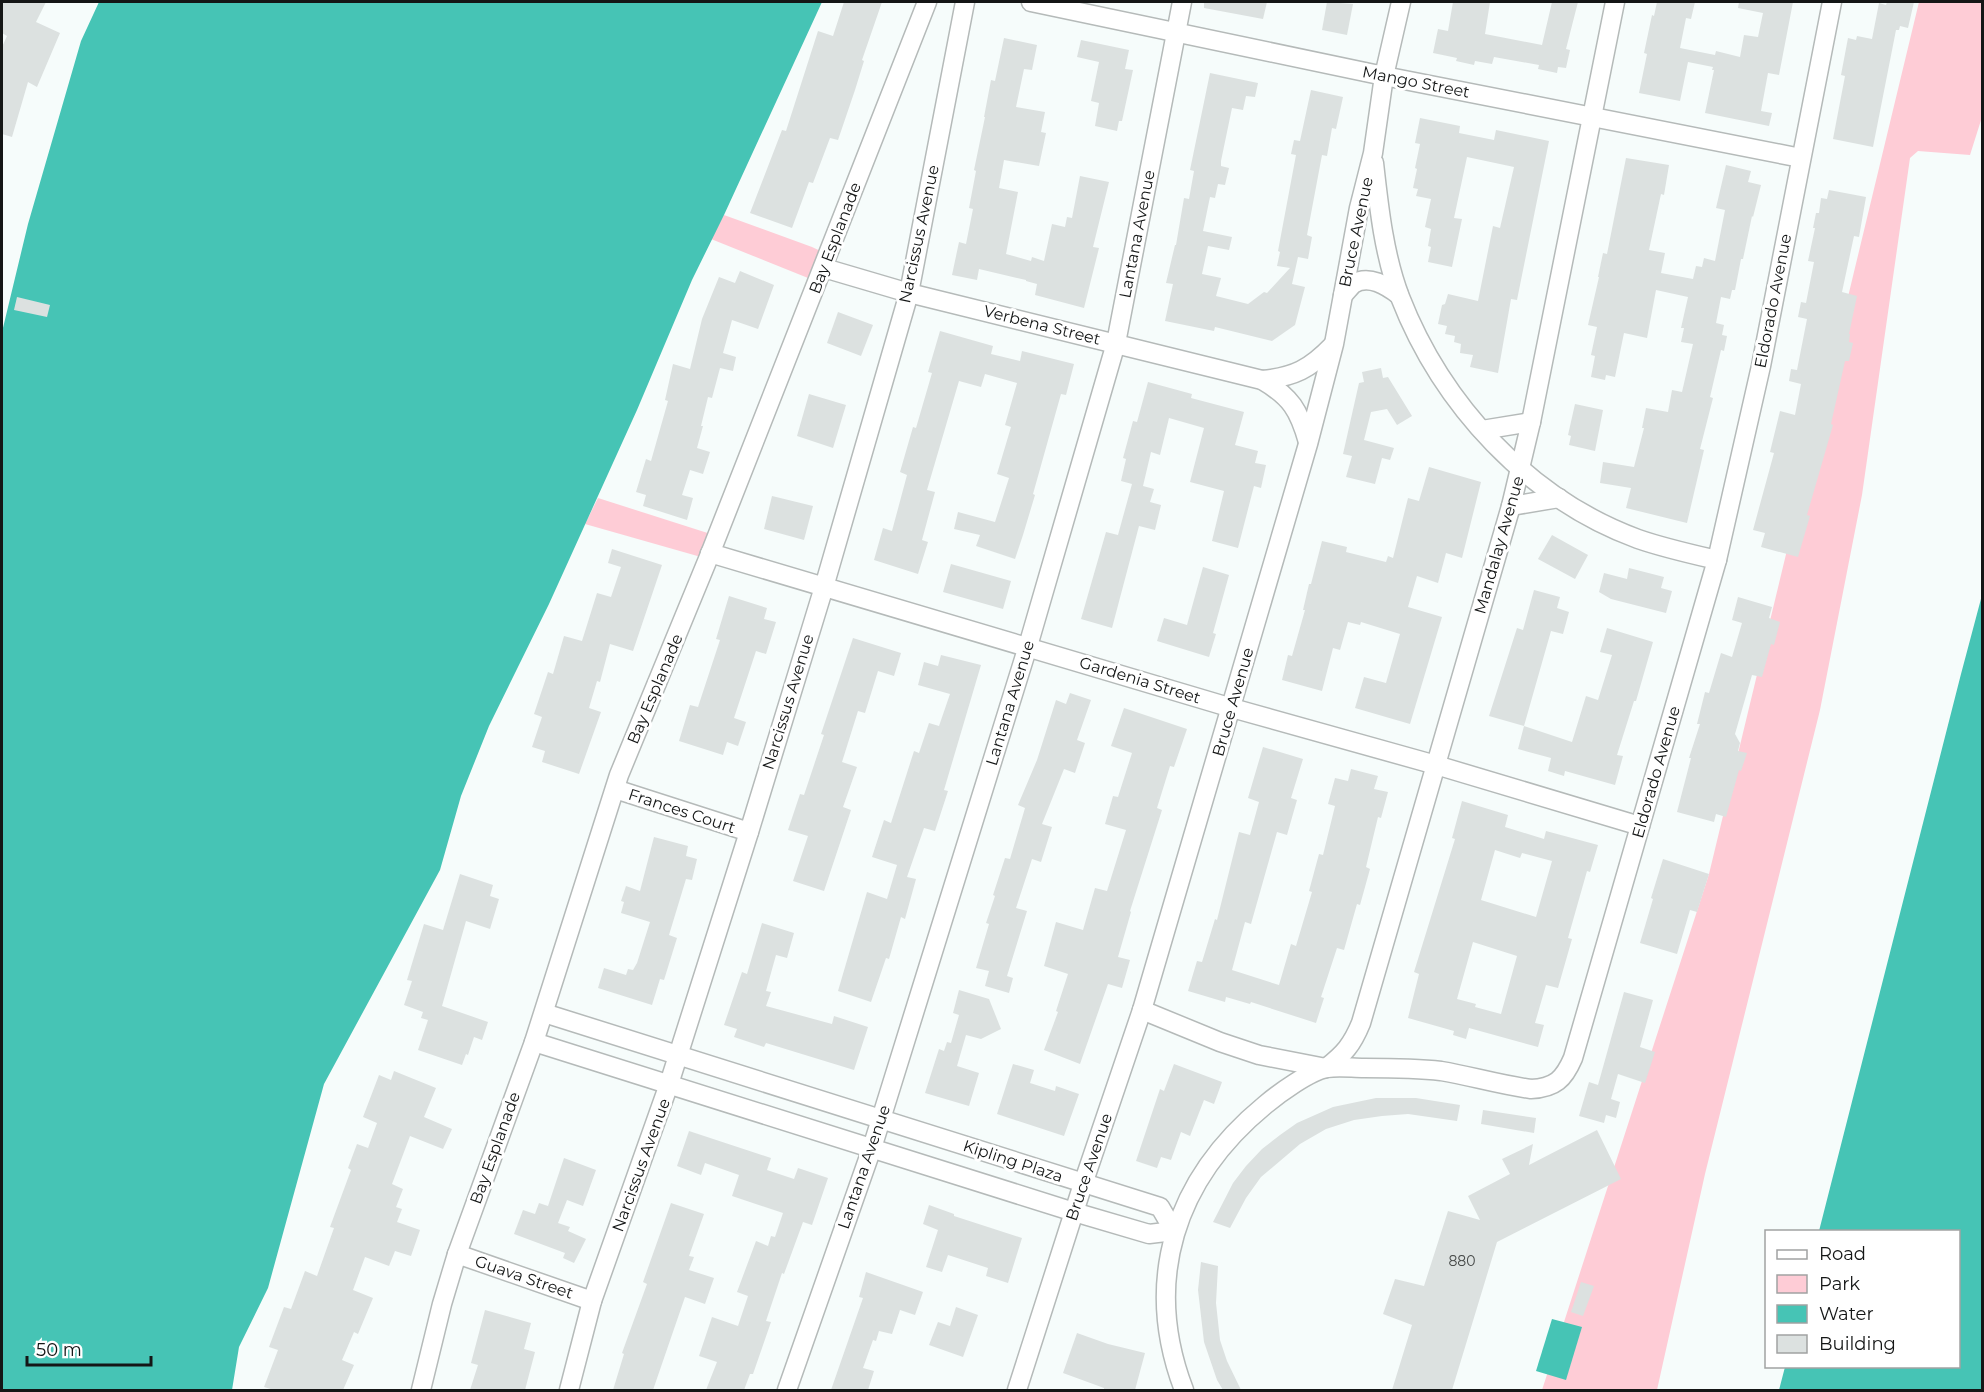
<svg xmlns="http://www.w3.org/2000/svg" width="1984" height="1392" font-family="Montserrat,sans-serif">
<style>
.green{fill:#feccd6}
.water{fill:#46c4b5}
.building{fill:#dce1e0;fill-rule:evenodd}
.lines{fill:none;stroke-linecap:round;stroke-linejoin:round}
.minor-casing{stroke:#b5bab9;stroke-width:21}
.minor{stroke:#fff;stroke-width:18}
.labels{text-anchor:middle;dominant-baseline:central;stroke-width:6;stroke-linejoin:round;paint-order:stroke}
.number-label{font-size:14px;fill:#464948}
.street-label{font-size:16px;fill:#141616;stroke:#fff}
</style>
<rect width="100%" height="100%" fill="#f6fcfb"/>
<g class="green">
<polygon points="1919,2 1982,2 1982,117 1970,155 1918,151 1910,158 1862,495 1820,710 1705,1174 1657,1390 1542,1390 1709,874"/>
<polygon points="724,215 812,247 829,255 818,282 711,239"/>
<polygon points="598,498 717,536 708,559 585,524"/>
</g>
<g class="water">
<polygon points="99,2 822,2 724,215 692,280 637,410 549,604 489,726 461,796 440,870 324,1084 268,1288 239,1347 232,1390 2,1390 2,332 28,224 81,41"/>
<polygon points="1982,595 1982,1390 1779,1390 1785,1367 1958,1366 1958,1232 1819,1231 1961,674"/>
<polygon points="1552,1319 1582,1327 1566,1380 1536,1371"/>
</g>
<g class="building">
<polygon points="2,2 46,2 36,22 60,33 37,87 28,82 12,137 2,134 2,47 7,36 2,33"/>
<polygon points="844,2 882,2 862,60 864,61 855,90 838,140 830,138 813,183 809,182 792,228 750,213 782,130 786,131 818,31 833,36"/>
<polygon points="1204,2 1267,2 1263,19 1204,8"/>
<polygon points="1327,2 1353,4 1347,35 1322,30"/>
<polygon points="1453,2 1490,2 1485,34 1542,45 1552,2 1578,2 1566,49 1570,50 1566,68 1558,67 1557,73 1538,69 1539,65 1494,57 1492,64 1475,61 1474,65 1456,61 1457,58 1433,53 1438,29 1448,31"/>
<polygon points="1657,2 1695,2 1691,19 1686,18 1680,48 1715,55 1716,51 1740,57 1744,35 1758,37 1763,13 1738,8 1739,2 1793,2 1779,75 1768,73 1761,111 1772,113 1769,126 1705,113 1714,70 1712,70 1713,67 1688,62 1680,101 1639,93 1647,54 1644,53 1652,15 1654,16"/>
<polygon points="1887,2 1914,2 1908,28 1900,26 1899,30 1896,30 1873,147 1833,139 1845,76 1841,75 1848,38 1856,40 1857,36 1872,39 1879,3 1886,5"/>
<polygon points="1004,38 1037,45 1032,70 1024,69 1016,107 1045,112 1041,132 1046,133 1039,166 1004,160 999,188 1018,192 1006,254 1031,261 1032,257 1044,261 1052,224 1065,227 1067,217 1072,218 1080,176 1109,182 1093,247 1099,248 1084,308 1035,295 1037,284 1026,281 1026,280 979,269 977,280 952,275 959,242 966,244 973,209 969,208 976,171 974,170 985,117 984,117 991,80 995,81"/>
<polygon points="1081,40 1129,50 1125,69 1133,70 1122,121 1119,121 1117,131 1095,126 1099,103 1091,101 1099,62 1077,57"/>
<polygon points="1210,73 1258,83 1255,97 1246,96 1243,110 1232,108 1221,161 1221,166 1229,168 1225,185 1218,184 1215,198 1210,197 1203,231 1232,237 1229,250 1208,246 1202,274 1221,278 1216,296 1248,304 1264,292 1267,293 1290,268 1277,266 1280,252 1278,251 1296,155 1291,154 1294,140 1300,141 1311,90 1343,97 1336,129 1332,128 1327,156 1322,155 1307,235 1312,237 1308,259 1298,257 1292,284 1305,287 1295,325 1272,341 1215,327 1214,331 1165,321 1173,284 1166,283 1175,245 1176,245 1184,198 1189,199 1194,171 1190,170"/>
<polygon points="1420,118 1460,126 1459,133 1494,140 1496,130 1549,141 1517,300 1511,299 1498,373 1470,367 1473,355 1460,353 1461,344 1454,342 1455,336 1445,334 1447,326 1438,324 1442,305 1445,304 1448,294 1478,301 1493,226 1500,228 1514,167 1467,157 1454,218 1462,219 1452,267 1428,262 1431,247 1428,246 1431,229 1425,227 1431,199 1416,196 1418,189 1413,188 1417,169 1415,168 1420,144 1415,143"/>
<polygon points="1626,158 1669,165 1664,195 1661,194 1649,250 1665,253 1661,273 1693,279 1696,266 1702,267 1704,258 1715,261 1725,210 1716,208 1726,165 1751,171 1748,182 1761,185 1753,217 1752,216 1743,259 1741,259 1735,290 1732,290 1730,299 1721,297 1716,323 1724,325 1722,335 1727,336 1724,351 1721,350 1710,397 1713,398 1700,449 1704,450 1687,523 1626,508 1631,488 1600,483 1603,462 1634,467 1644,428 1642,428 1646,408 1668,412 1672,390 1682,392 1693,344 1681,342 1684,328 1681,328 1688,297 1656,290 1647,338 1624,333 1615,377 1606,375 1605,380 1591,377 1595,356 1591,355 1597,327 1588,325 1599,277 1598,277 1603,253 1607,254"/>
<polygon points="1829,190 1866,197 1859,237 1854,236 1842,292 1857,296 1849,334 1850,334 1849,342 1853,343 1849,361 1845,361 1831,424 1833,425 1807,515 1810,516 1798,557 1761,547 1765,533 1753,530 1774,453 1770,452 1780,411 1795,415 1801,384 1789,381 1791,369 1797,370 1807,319 1798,317 1801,302 1806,303 1814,262 1808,261 1815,228 1813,228 1816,213 1819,213 1821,198 1827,199"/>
<polygon points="740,271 774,285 758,329 732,320 723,353 736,357 733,371 720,368 712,398 708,397 701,426 703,426 697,448 710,452 703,474 690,470 682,495 693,498 687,520 643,506 646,495 636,492 646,459 651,461 668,401 665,400 673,364 690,369 702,319 719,277 735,283"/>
<polygon points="17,297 50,305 47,317 14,310"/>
<polygon points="838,312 873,325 861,356 827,343"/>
<polygon points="940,331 993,346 991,354 1020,361 1022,351 1074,364 1066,395 1061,394 1033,494 1035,495 1023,535 1015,559 976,546 980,535 954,529 958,512 995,522 1009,478 997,474 1011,427 1005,425 1017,383 985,374 981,387 959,381 927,490 935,492 922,540 928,542 918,574 874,560 883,528 892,531 907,475 900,472 913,427 916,428 932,373 928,372"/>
<polygon points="1381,368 1383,378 1388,377 1412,416 1397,425 1387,409 1371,412 1364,440 1394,448 1390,460 1382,458 1375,484 1346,477 1352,456 1343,454 1359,383 1364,382 1362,372"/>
<polygon points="1148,382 1192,394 1191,398 1244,412 1235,445 1258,451 1255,463 1266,465 1261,488 1254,486 1238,548 1212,541 1224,491 1190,482 1204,428 1169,418 1160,455 1151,452 1143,486 1154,489 1150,502 1161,505 1155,530 1139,526 1112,628 1081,619 1106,532 1118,535 1132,484 1121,481 1126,459 1123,458 1133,421 1137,422"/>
<polygon points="809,394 846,405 833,448 797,436"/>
<polygon points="1575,404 1603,410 1595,451 1569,445 1571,436 1568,435"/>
<polygon points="1429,467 1481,482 1462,558 1446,553 1438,583 1417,576 1408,607 1442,617 1410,724 1355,708 1364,677 1386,683 1400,634 1361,622 1360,625 1348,622 1340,650 1333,648 1322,691 1282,680 1288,655 1292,656 1305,610 1303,610 1309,584 1311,584 1322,541 1347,547 1346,552 1386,562 1388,556 1393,558 1408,498 1419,501"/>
<polygon points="772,496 813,506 804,540 764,529"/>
<polygon points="1552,535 1588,555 1575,579 1538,559"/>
<polygon points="612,549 662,565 633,651 610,644 600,682 597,681 589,708 601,712 579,774 542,762 545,751 532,747 542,717 534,714 548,672 553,674 564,636 582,641 597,593 611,597 621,567 608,563"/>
<polygon points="951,564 1011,581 1003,609 943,592"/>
<polygon points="1203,567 1229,575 1213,633 1216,634 1209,657 1157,641 1164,618 1187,625"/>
<polygon points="1629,568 1664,577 1661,588 1672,591 1666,613 1611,599 1599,592 1604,573 1627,579"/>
<polygon points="1534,590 1560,597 1557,608 1569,612 1563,634 1551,631 1524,726 1489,716 1517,628 1523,630"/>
<polygon points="729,596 767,608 764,619 776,622 766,654 756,651 734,718 746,722 738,746 727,742 723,755 679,741 690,705 698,707 720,640 716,639"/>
<polygon points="1738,597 1772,607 1769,618 1780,622 1774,645 1771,644 1762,677 1752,675 1735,734 1740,743 1738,751 1747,753 1741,771 1739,770 1726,817 1716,814 1714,822 1677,812 1691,758 1689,758 1700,724 1697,724 1705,692 1709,693 1721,653 1732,657 1742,623 1732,620"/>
<polygon points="1607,628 1653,642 1636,701 1634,701 1617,755 1623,756 1615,785 1565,771 1564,776 1548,771 1551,758 1518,749 1524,726 1572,742 1586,696 1598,700 1612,655 1600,652"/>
<polygon points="853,638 901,653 894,676 878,671 865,713 858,711 842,762 857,767 843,807 851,810 824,891 793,881 808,836 788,830 800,794 804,795 824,735 821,734"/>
<polygon points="941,655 981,665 944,790 948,791 935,831 924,828 907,877 916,879 905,919 901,917 889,959 886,958 871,1002 838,991 867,892 887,899 897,865 872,857 884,820 891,823 914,751 919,753 929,723 939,726 950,694 918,685 924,662 938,666"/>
<polygon points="1070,693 1091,700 1077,740 1085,743 1075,773 1064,769 1042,824 1052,827 1041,862 1032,859 1016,908 1027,911 1007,976 1013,978 1009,993 985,986 989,971 976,968 989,924 986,923 995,896 993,895 1005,858 1010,859 1025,808 1018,805 1037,760 1056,700 1066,704"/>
<polygon points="1124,708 1187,729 1174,767 1170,766 1157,808 1162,810 1130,911 1131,912 1118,957 1130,960 1122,988 1108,984 1080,1064 1044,1050 1058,1012 1056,1011 1068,974 1044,966 1056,922 1083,930 1095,888 1107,891 1126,830 1105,824 1113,796 1118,797 1132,753 1111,746"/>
<polygon points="1263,747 1303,759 1291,798 1297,800 1287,835 1277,832 1251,924 1245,922 1232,970 1279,985 1291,944 1296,946 1312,892 1309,891 1319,854 1323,855 1335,806 1328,804 1335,778 1348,781 1351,769 1378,776 1374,789 1388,792 1381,818 1378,817 1366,867 1370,869 1360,905 1357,904 1344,950 1337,948 1321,997 1324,998 1316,1023 1251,1002 1250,1004 1226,997 1225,1002 1188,991 1197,961 1202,962 1215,919 1217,920 1239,832 1250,835 1259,802 1248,798"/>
<path d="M1462 801 1508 815 1505 827 1544 839 1546 831 1598 845 1590 872 1587 871 1568 938 1572 939 1558 988 1546 985 1535 1023 1544 1025 1538 1047 1469 1028 1466 1039 1453 1035 1454 1031 1408 1018 1419 974 1414 972 1455 839 1452 838ZM1495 850 1520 858 1522 853 1552 861 1536 917 1481 900ZM1473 942 1517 956 1501 1014 1475 1007 1476 1004 1457 999Z"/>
<polygon points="654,837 688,846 686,856 697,859 692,880 686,879 669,935 677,938 664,980 660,979 652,1005 598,988 604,968 626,975 628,969 633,970 637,963 650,922 621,913 624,902 621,901 626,886 640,891"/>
<polygon points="1663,859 1709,874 1697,912 1690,910 1677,954 1640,943 1653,899 1651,898"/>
<polygon points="460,874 493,885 490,896 499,899 490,929 466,921 442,1006 488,1022 482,1040 474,1037 468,1055 466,1054 462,1065 418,1050 428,1020 421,1018 423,1012 404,1005 412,981 407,980 424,924 443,930"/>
<polygon points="762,923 794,933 787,958 776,955 766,991 771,992 766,1006 832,1024 834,1016 868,1027 854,1070 766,1043 764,1047 734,1037 737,1029 724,1025 742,972 747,974"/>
<polygon points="959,990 989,999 1001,1029 981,1039 966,1035 957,1066 979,1073 969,1106 925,1093 939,1049 944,1051 947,1042 951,1043 959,1015 953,1013"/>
<polygon points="1624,992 1653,1000 1640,1047 1655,1052 1645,1083 1618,1074 1611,1099 1620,1102 1616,1118 1606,1115 1604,1123 1579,1116 1589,1082 1598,1085"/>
<polygon points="1013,1064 1034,1070 1030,1083 1055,1091 1056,1086 1079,1094 1064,1136 997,1114"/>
<polygon points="1174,1064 1222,1082 1214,1104 1204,1100 1190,1136 1181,1132 1171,1160 1161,1157 1157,1168 1136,1161 1160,1089 1164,1091"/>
<polygon points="394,1071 436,1088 424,1117 452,1129 443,1149 410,1136 392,1184 403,1189 396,1207 402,1209 397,1222 420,1230 411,1256 395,1251 389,1266 365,1257 353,1290 373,1298 358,1334 354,1332 342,1360 354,1365 343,1390 274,1390 264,1387 278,1350 269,1347 284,1307 291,1309 305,1271 317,1276 334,1228 330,1227 351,1170 348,1168 357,1144 368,1148 377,1123 363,1117 379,1075 391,1080"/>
<polygon points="1376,1098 1416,1098 1460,1105 1457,1121 1408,1114 1382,1116 1354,1120 1326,1129 1300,1144 1261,1177 1246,1198 1230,1228 1213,1222 1233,1183 1246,1166 1262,1149 1280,1135 1297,1123 1333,1107"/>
<polygon points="1483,1110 1536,1118 1534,1133 1481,1124"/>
<polygon points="1597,1130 1621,1179 1497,1242 1452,1390 1392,1390 1412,1325 1383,1314 1395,1279 1424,1286 1448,1211 1480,1220 1468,1196 1510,1174 1502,1159 1533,1144 1529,1165"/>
<polygon points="689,1131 771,1158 767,1170 794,1179 798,1168 828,1178 812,1225 803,1222 784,1274 782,1273 766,1321 771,1322 753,1374 750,1374 744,1390 706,1390 717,1362 699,1356 712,1317 738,1326 748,1296 737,1292 756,1241 768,1246 771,1236 775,1237 783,1213 732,1196 739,1175 705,1163 701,1175 677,1166"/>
<polygon points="564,1158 596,1170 583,1206 567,1200 558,1223 570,1227 568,1231 586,1239 574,1263 563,1258 565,1253 514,1234 523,1210 535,1214 539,1203 548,1206"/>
<polygon points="671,1203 704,1214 689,1256 694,1257 689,1270 714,1278 705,1304 685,1297 653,1390 613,1390 624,1354 622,1353 647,1284 643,1282"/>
<polygon points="929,1205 954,1214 954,1216 1022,1238 1008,1283 986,1276 988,1268 948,1255 942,1272 926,1267 938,1230 923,1224"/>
<polygon points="1201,1262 1218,1266 1216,1303 1220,1340 1227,1361 1241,1390 1223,1390 1217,1380 1204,1342 1198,1290"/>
<polygon points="866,1272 923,1292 915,1315 900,1310 892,1334 879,1331 876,1341 873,1340 863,1368 874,1371 868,1390 831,1390 863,1298 859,1297"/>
<polygon points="1581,1282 1594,1286 1583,1316 1571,1312"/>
<polygon points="956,1307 978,1315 963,1357 929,1345 938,1322 950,1326"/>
<polygon points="485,1310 531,1323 524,1349 535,1352 525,1390 470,1390 478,1365 471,1363"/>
<polygon points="1077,1333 1108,1344 1145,1353 1135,1390 1104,1390 1104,1388 1063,1373"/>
</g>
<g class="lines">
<defs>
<g id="minor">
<polyline points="1031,2 1384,76 1801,158"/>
<path d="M1374 163C1379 208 1384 255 1400 297 1442 405 1529 499 1638 539 1664 548 1691 554 1717 560"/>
<path d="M824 268 909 293 1262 380C1291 397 1299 410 1308 442"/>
<path d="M1343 295C1346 292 1350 287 1353 284 1369 274 1387 286 1399 295"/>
<path d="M1262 380C1294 377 1310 369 1333 345"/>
<polyline points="1482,430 1531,422"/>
<polyline points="1511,506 1559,498"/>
<polyline points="710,553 1232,708 1436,765 1640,826"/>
<polyline points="615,789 749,832"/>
<polyline points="1142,1010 1220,1042 1259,1055 1326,1068"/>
<polyline points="544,1013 1160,1207 1174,1231"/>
<polyline points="534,1042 1074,1212 1149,1234 1174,1231"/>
<path d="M1326 1068C1344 1054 1352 1045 1361 1023L1511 506 1531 422 1615 2"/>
<polyline points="457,1254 592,1301"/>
<polyline points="421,1390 442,1304 457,1254 534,1042 619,775 708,559 927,2"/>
<polyline points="569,1390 592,1301 669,1084 749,832 824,587 909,293 965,2"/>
<polyline points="787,1390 872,1148 1028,646 1116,343 1182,2"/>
<polyline points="1017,1390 1083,1184 1142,1010 1308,444 1334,344 1359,208 1373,153 1384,76 1401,2"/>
<path d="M1184 1390C1142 1280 1175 1179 1265 1105 1278 1094 1311 1070 1327 1068 1339 1066 1352 1068 1364 1068 1389 1068 1416 1068 1441 1071 1471 1076 1500 1085 1531 1089 1555 1088 1564 1079 1573 1058L1717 560 1761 366 1832 2"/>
</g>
</defs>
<use href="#minor" class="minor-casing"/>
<use href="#minor" class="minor"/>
</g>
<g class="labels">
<g class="number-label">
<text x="1462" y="1261">880</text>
</g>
<g class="street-label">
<text transform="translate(1416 82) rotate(11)">Mango Street</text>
<text transform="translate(1356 232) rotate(-78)">Bruce Avenue</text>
<text transform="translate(919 234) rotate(-78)">Narcissus Avenue</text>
<text transform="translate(1137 234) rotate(-79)">Lantana Avenue</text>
<text transform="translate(835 238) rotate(-69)">Bay Esplanade</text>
<text transform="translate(1773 301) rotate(-79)">Eldorado Avenue</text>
<text transform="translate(1042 325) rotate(14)">Verbena Street</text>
<text transform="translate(1499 545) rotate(-74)">Mandalay Avenue</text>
<text transform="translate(1140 680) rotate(17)">Gardenia Street</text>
<text transform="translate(655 689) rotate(-67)">Bay Esplanade</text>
<text transform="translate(788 702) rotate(-73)">Narcissus Avenue</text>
<text transform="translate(1233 702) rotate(-74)">Bruce Avenue</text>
<text transform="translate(1010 703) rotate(-73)">Lantana Avenue</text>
<text transform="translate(1656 772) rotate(-74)">Eldorado Avenue</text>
<text transform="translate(682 811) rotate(18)">Frances Court</text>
<text transform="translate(495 1148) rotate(-70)">Bay Esplanade</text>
<text transform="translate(1013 1161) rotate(18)">Kipling Plaza</text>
<text transform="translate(641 1165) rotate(-70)">Narcissus Avenue</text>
<text transform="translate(864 1167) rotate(-71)">Lantana Avenue</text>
<text transform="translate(1089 1167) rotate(-71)">Bruce Avenue</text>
<text transform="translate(524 1277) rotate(19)">Guava Street</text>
</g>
</g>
<rect width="1984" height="1392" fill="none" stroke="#141616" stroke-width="6"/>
<rect x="1765" y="1230" width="195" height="138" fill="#ffffff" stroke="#a1a2a2" stroke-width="1.5"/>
<rect x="1777" y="1250" width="30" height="9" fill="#ffffff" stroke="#a1a2a2" stroke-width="1.5"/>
<text x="1819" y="1260" font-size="18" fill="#141616">Road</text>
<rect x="1777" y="1275" width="30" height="18" fill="#feccd6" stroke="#a1a2a2" stroke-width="1.5"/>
<text x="1819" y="1290" font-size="18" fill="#141616">Park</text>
<rect x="1777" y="1305" width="30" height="18" fill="#46c4b5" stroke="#a1a2a2" stroke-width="1.5"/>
<text x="1819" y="1320" font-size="18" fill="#141616">Water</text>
<rect x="1777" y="1335" width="30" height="18" fill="#dce1e0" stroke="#a1a2a2" stroke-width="1.5"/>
<text x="1819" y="1350" font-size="18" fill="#141616">Building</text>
<path d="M27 1356v9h124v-9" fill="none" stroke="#141616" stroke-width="3"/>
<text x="36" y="1356" font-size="18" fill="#141616" stroke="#ffffff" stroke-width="4.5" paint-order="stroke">50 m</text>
</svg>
